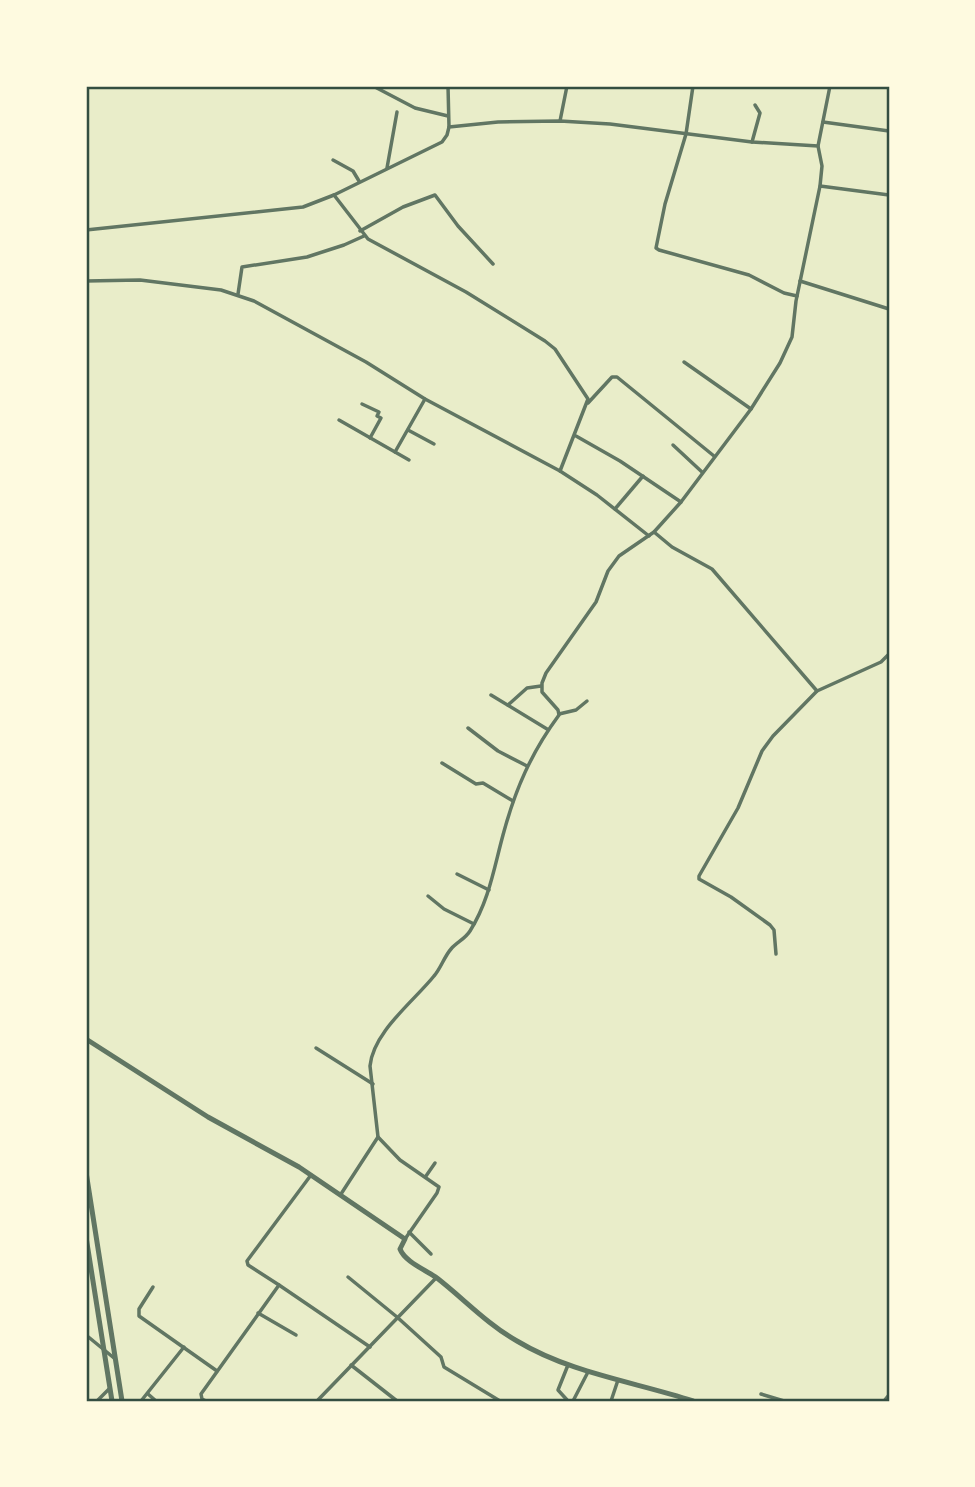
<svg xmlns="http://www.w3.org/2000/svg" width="975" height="1487" font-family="'Titillium Web',sans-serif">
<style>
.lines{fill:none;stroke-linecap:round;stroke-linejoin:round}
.minor{stroke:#617663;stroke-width:3.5}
.tertiary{stroke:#617663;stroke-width:5}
.neatline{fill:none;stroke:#344e41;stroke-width:2.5}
</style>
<rect width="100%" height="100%" fill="#e9edc9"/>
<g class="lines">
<g class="minor">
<polyline points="373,86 415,108 448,116"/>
<polyline points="448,86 449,127"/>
<polyline points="693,86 686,134 665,204 656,248 659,250 749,275 784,293 797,296"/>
<polyline points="719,86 723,87"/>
<polyline points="560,121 567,86"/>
<polyline points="823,122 889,131"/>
<polyline points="752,142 760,113 755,105"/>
<polyline points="818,146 830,86"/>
<polyline points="333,160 353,171 359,181"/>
<polyline points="387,168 397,112"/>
<polyline points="820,186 889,195"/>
<polyline points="334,195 368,239 466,292 545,341 555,349 588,399 560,471"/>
<path d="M86 230 303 207 334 195 442 142 447 135 449 127 498 122 560 121 610 124 752 142 818 146 822 166 820 186 796 301 792 337 780 363 751 409 681 502 654 532 619 556 608 571 596 602 546 673 542 683V692L558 710 559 715C531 753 515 790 503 835 494 868 489 901 470 931 465 939 457 942 451 949 444 957 441 968 434 976 414 1001 373 1032 370 1066L378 1137 400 1160 439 1187 437 1193 405 1239"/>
<polyline points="360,231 403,207 435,195 458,226 493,264"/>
<polyline points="86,281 140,280 221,290 254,301 366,362 425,399 560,471 597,495 649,536"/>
<polyline points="800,281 889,309"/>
<polyline points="238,294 242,267 307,257 344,245 364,236"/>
<polyline points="684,362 751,409"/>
<polyline points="588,403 612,377 617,377 714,456"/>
<polyline points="362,404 379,412 377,416 381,418 370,438"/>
<polyline points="339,420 409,460"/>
<polyline points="408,430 434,444"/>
<polyline points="576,436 620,461 681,502"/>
<polyline points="673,445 702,472"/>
<polyline points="395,452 425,399"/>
<polyline points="615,509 643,476"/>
<polyline points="654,532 672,547 712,569 817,691"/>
<polyline points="491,695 547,729"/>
<polyline points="508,705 527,688 541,686"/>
<polyline points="559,714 576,710 587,701"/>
<polyline points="468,728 498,751 527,766"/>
<polyline points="442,763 476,784 483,783 513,801"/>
<polyline points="457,874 489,890"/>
<polyline points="428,896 444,909 474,924"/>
<polyline points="776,954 774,930 770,925 731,897 699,879 699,876 738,808 762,751 773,736 817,691 881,662 889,654"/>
<polyline points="316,1048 373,1084"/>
<polyline points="426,1176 435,1163"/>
<polyline points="341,1194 378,1137"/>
<polyline points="409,1232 431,1254"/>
<polyline points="348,1277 397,1317 441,1357 444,1367 500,1401"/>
<polyline points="279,1285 248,1265 247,1261 311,1175"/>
<polyline points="153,1287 139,1309 139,1316 217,1371"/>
<polyline points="258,1313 296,1335"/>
<polyline points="86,1335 114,1358"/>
<polyline points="351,1365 397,1401"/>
<polyline points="148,1394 156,1401"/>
<polyline points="761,1394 784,1401"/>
<polyline points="97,1401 110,1388"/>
<polyline points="141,1401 184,1347"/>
<polyline points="206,1401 202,1399 201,1394 279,1285 370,1347"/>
<polyline points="317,1401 436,1278"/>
<polyline points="568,1401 558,1390 568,1365"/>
<polyline points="573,1401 588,1372"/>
<polyline points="611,1401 618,1380"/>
</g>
<g class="tertiary">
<path d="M86 1039 208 1117 299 1167 405 1239 400 1249C405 1262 426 1270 437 1278 464 1299 487 1324 517 1341 570 1373 635 1382 693 1401"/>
<polyline points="86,1172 122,1401"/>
<polyline points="86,1237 112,1401"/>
<polyline points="885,1401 889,1396"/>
</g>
</g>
<rect width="975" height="1487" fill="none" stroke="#fefae0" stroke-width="175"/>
<rect x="88" y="88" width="800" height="1312" class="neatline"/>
</svg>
